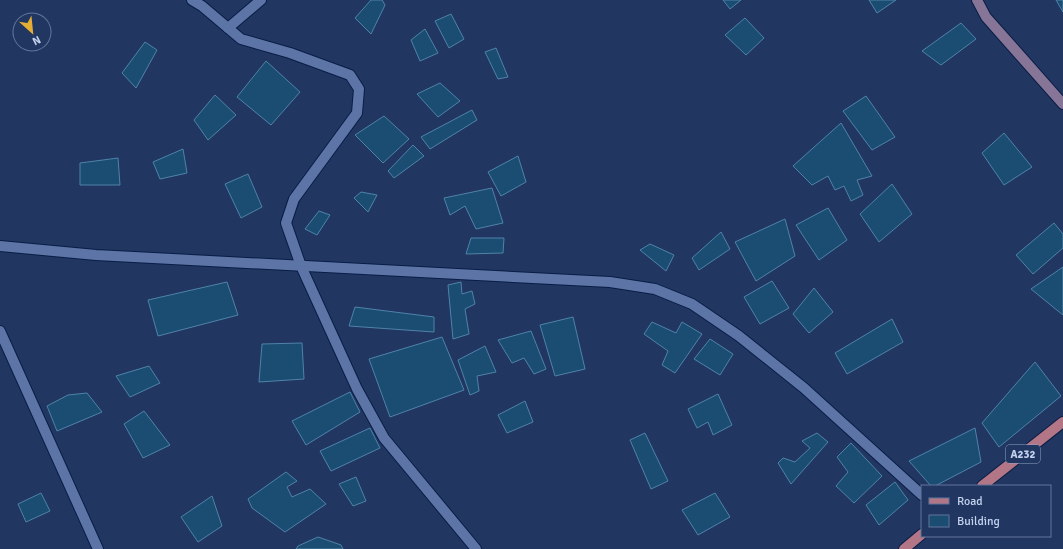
<svg xmlns="http://www.w3.org/2000/svg" width="1063" height="549" font-family="Signika,sans-serif">
<style>
.building{fill:#1a4d71;stroke:#5082a9}
.lines{fill:none;stroke-linecap:round;stroke-linejoin:round}
.street-casing{stroke:#091d45;stroke-width:12}
.secondary-casing{stroke:#091d45;stroke-width:12}
.primary-casing{stroke:#091d45;stroke-width:12}
.street{stroke:#5c75a6;stroke-width:10}
.secondary{stroke:#877597;stroke-width:10}
.primary{stroke:#b27687;stroke-width:10}
.labels{text-anchor:middle;dominant-baseline:central;stroke-width:3;stroke-linejoin:round;paint-order:stroke}
.shield{fill:#213762;stroke:#94a4c4;stroke-width:1}
.shield-label{font-size:11px;font-weight:bold;fill:#c5d3ee}
</style>
<rect width="100%" height="100%" fill="#213762"/>
<g class="building">
<polygon points="371,0 382,0 385,5 371,34 355,18"/>
<polygon points="723,0 741,0 730,9"/>
<polygon points="869,0 896,0 877,13"/>
<polygon points="1056,0 1063,0 1063,12"/>
<polygon points="451,14 464,39 449,48 435,21"/>
<polygon points="745,18 764,38 746,55 725,35"/>
<polygon points="961,23 976,39 941,65 922,51"/>
<polygon points="425,29 438,53 420,61 411,40"/>
<polygon points="145,42 157,50 136,88 122,73"/>
<polygon points="496,48 508,77 498,79 485,52"/>
<polygon points="266,61 300,92 271,125 237,97"/>
<polygon points="440,83 460,101 438,117 417,94"/>
<polygon points="215,95 236,115 208,140 194,120"/>
<polygon points="866,96 895,137 872,150 843,111"/>
<polygon points="472,110 477,120 430,149 421,137"/>
<polygon points="384,116 409,139 383,163 355,135"/>
<polygon points="841,123 872,176 857,180 863,195 851,201 844,186 835,190 828,176 812,185 793,166"/>
<polygon points="1004,133 1032,167 1004,185 982,153"/>
<polygon points="413,145 424,156 394,178 388,171"/>
<polygon points="183,149 187,173 160,179 153,162"/>
<polygon points="518,156 526,182 501,196 488,172"/>
<polygon points="118,158 120,185 80,185 80,163"/>
<polygon points="248,174 262,207 241,218 225,184"/>
<polygon points="892,184 912,214 879,242 860,214"/>
<polygon points="492,188 503,223 476,229 465,206 450,215 444,198"/>
<polygon points="361,192 377,195 368,212 354,198"/>
<polygon points="828,208 847,240 819,260 796,225"/>
<polygon points="319,211 330,215 317,235 305,229"/>
<polygon points="785,219 795,256 756,281 735,242"/>
<polygon points="1054,223 1063,234 1063,248 1033,274 1016,255"/>
<polygon points="721,232 730,249 699,270 692,258"/>
<polygon points="471,238 504,238 503,253 466,254"/>
<polygon points="650,244 674,255 666,271 640,250"/>
<polygon points="1063,267 1063,315 1031,289"/>
<polygon points="772,281 789,308 760,324 744,297"/>
<polygon points="227,282 238,315 158,336 148,300"/>
<polygon points="461,282 462,294 472,291 475,304 465,309 469,334 453,339 448,285"/>
<polygon points="814,288 833,312 809,333 793,314"/>
<polygon points="355,307 434,317 434,332 349,326"/>
<polygon points="573,317 585,369 555,376 540,325"/>
<polygon points="892,319 903,342 847,374 835,353"/>
<polygon points="652,322 676,333 682,322 702,334 675,373 662,365 668,351 644,334"/>
<polygon points="531,331 546,369 534,374 524,358 512,363 498,340"/>
<polygon points="442,337 464,390 390,417 369,359"/>
<polygon points="710,339 733,354 720,375 694,359"/>
<polygon points="302,343 304,379 259,382 262,344"/>
<polygon points="485,346 496,372 477,376 479,391 470,395 458,360"/>
<polygon points="1035,362 1061,396 999,447 982,423"/>
<polygon points="149,366 160,383 130,397 116,376"/>
<polygon points="350,392 360,412 306,445 292,421"/>
<polygon points="87,393 102,412 57,431 47,406 68,395"/>
<polygon points="718,394 732,425 713,435 708,422 697,428 688,409"/>
<polygon points="525,401 533,422 507,433 498,415"/>
<polygon points="144,411 170,445 143,458 124,424"/>
<polygon points="370,428 380,448 331,471 320,451"/>
<polygon points="975,428 981,462 935,486 931,486 909,461"/>
<polygon points="645,433 668,481 651,489 630,440"/>
<polygon points="817,433 828,442 791,484 778,463 783,458 795,462 810,448 802,441"/>
<polygon points="851,443 882,476 854,503 836,486 848,472 837,457"/>
<polygon points="286,472 297,481 287,487 292,497 310,489 326,504 285,532 252,508 248,499"/>
<polygon points="356,477 366,501 353,506 339,484"/>
<polygon points="895,482 908,500 879,525 866,505"/>
<polygon points="41,493 50,511 26,522 18,504"/>
<polygon points="715,493 730,517 698,535 682,510"/>
<polygon points="212,496 222,526 198,542 181,517"/>
<polygon points="318,537 341,545 343,549 296,549 298,546"/>
</g>
<g class="lines">
<defs>
<g id="street">
<polyline points="192,0 202,6 241,39 290,53 350,75 359,89 357,113 294,199 286,223 301,266 357,389 384,438 476,549"/>
<polyline points="228,28 261,0"/>
<polyline points="0,246 96,255 610,282 655,289 692,304 739,336 804,388 922,495"/>
<polyline points="0,331 98,549"/>
</g>
<polyline id="secondary" points="977,0 986,17 1063,104"/>
<g id="primary">
<polyline points="982,486 1063,422"/>
<polyline points="904,549 922,534"/>
</g>
</defs>
<use href="#street" class="street-casing"/>
<use href="#secondary" class="secondary-casing"/>
<use href="#primary" class="primary-casing"/>
<use href="#street" class="street"/>
<use href="#secondary" class="secondary"/>
<use href="#primary" class="primary"/>
</g>
<g class="labels">
<rect class="shield" x="1006" y="445" width="34" height="18" rx="3"/>
<g class="shield-label">
<text x="1023" y="454">A232</text>
</g>
</g>
<rect x="921" y="485" width="130" height="52" fill="#213762" stroke="#63759a"/>
<rect x="929" y="498" width="20" height="6" fill="#b27687" stroke="#63759a"/>
<text x="957" y="505" font-size="12" fill="#c5d3ee">Road</text>
<rect x="929" y="515" width="20" height="12" fill="#1a4d71" stroke="#63759a"/>
<text x="957" y="525" font-size="12" fill="#c5d3ee">Building</text>
<g transform="translate(32 32) rotate(153)"><circle r="19" fill="#213762" stroke="#63759a"/>
<path d="M0-3L7 15L0 10L-7 15Z" fill="#e4ae35"/>
<text y="-6" font-size="11" font-weight="bold" text-anchor="middle" fill="#c5d3ee">N</text>
</g>
</svg>
